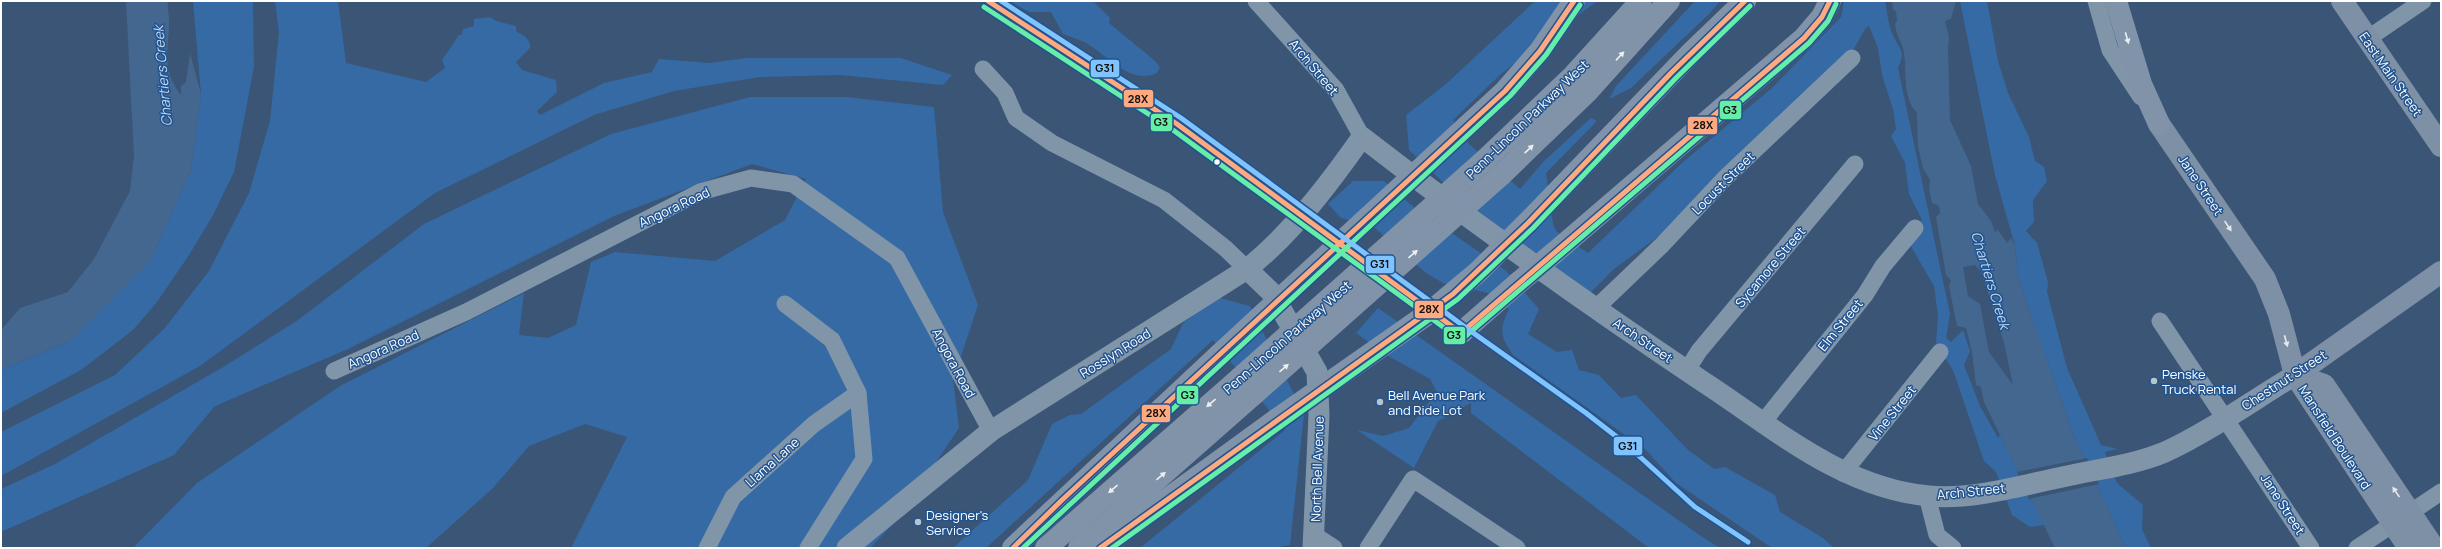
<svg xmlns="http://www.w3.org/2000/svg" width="2442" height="549" font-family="Manrope,sans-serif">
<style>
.green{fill:#366aa5}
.water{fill:#446790;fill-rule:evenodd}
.pier{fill:#3a5576}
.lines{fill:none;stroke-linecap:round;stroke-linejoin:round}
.minor{stroke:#8195a9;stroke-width:17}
.tertiary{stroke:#8195a9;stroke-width:21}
.secondary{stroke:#7d90a6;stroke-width:22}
.motorway{stroke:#8193a9;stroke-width:22}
.motorway-bridge{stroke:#8193a9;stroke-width:22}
.bus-1-casing{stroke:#21538f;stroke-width:8}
.bus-2-casing{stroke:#21538f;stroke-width:8}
.bus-3-casing{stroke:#21538f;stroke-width:8}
.bus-1{stroke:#ffa980;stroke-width:5}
.bus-2{stroke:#66eda8;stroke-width:5}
.bus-3{stroke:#80c4ff;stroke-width:5}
.oneway{fill:#eceff2}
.oneway2{fill:#e5e9ed}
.bus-dot{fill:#fff;stroke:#21538f;stroke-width:1.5}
.poi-dot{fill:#bac4cf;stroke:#21538f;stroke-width:1.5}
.labels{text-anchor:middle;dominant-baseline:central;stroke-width:3;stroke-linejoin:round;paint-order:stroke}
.street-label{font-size:13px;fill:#fff;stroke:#21538f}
.poi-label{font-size:13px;fill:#fff;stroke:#21538f;text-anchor:start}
.water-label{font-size:14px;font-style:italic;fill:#bdd6f3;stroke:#21538f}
.line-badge{stroke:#21538f;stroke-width:1.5}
.pale-badge-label{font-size:11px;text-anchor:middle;font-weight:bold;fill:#111}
</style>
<rect width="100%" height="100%" fill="#3a5576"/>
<g class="green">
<polygon points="193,1 253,1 254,67 234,172 212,217 189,255 157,302 133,330 81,370 1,413 1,370 68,342 151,260 191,170 201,94"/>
<path d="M275 1H338L346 63 426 82 445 68 442 60 459 35H462L463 29 474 26V19L490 17 496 21 516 26V31C522 35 531 38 530 48L516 62 522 70 556 80 557 92 537 111 540 115 604 83 652 72 659 59 710 63 747 58H901L952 75 943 85 840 75 760 77 674 91 594 115 435 193 200 366 1 476V432L115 375 164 329 209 271 249 193 270 121 279 32Z"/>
<path d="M1010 1H1093L1110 18 1109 23 1154 60 1160 67 1157 73C1130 86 1107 54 1084 42 1078 39 1070 37 1063 34L1051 12H1029Z"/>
<path d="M1535 1H1597L1502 73 1453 120 1469 144 1520 189 1544 161 1591 118 1597 121 1546 173 1553 224 1556 231 1588 253 1682 163 1772 88 1841 17 1844 1H1885C1887 11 1888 24 1892 33 1898 49 1907 49 1898 68L1950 314 1946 338 1951 342 1963 330 1970 351 1964 365 1980 406 1998 438 2000 435 2044 525 2030 527 2012 515 1996 472 1984 461 1953 370 1936 343 1938 316 1934 286 1909 243 1922 220 1909 194 1905 163 1891 136 1896 129 1893 109 1882 75 1878 48 1869 26 1865 29 1854 49 1788 113 1663 233 1614 269 1589 294 1485 222 1409 150 1406 115 1446 84Z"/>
<polygon points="1695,1 1720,1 1709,14 1631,88 1609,99 1616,86"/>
<polygon points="1960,1 1987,1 1998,61 2008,93 2029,137 2035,161 2044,167 2047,181 2033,200 2034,222 2026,231 2037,243 2048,282 2047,292 2067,368 2101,445 2118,449 2105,452 2117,483 2143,505 2142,529 2151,548 2126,548 2073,434 2018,277 2015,246 1995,175"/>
<polygon points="750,97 846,97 934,107 943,212 978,305 953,380 959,428 898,519 870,548 571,548 627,437 585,424 529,446 493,488 426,548 133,548 197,483 340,386 524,293 519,335 548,338 576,325 591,262 615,252 715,261 785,220 806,179 752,164 614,216 348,349 215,406 174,455 1,532 1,489 55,464 225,366 298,320 424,224 611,134"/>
<path d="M1353 181H1384L1410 204 1505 270 1539 309 1528 334 1557 352 1572 350 1579 370 1599 375 1621 398 1636 395 1687 449 1714 469 1725 467 1775 495 1780 512 1823 538 1834 548H1772L1676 483 1646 450 1513 355C1500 336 1499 330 1509 309L1488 293 1443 283 1426 273 1375 228 1341 218 1328 204Z"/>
<polygon points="1216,297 1250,306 1304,414 1290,545 1272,548 1140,548 1285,430 1213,340 986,548 953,548 1028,480 1052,424 1070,415 1081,414 1171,349 1183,323"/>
<polygon points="1378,308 1698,534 1720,548 1649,548 1471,413 1471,403 1438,421 1414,468 1357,430 1383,436 1409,428 1437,392 1430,379 1388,356 1356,333"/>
</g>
<g class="water">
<path d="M126 1H168C167 9 170 18 169 26 168 53 162 72 181 95V86L186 82 190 53 201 94 191 170 151 260 70 341 1 370V330L20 308 68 292 94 259 130 191 134 156Z"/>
<path d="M1892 1H1956L1951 19 1945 21 1949 37 1948 48 1950 120 1971 166 1978 204 1991 221 1995 232 1998 230 2007 243 2011 238 2015 246 2018 277 2073 434 2126 548H2055L1984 402 1981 387 1976 385 1972 352 1966 328 1957 326 1949 286 1951 280 1946 275 1936 217 1940 213 1939 206 1932 203 1929 190 1930 180 1923 168 1918 147 1917 113C1901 97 1908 68 1903 48 1900 40 1896 33 1895 24L1897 21 1896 11 1893 10ZM1975 265 1981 271 2004 343 2013 385 1989 352 1980 304 1968 296 1963 267Z"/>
</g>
<polygon class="pier" points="2087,458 2099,484 2029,499 2017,472"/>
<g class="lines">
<g class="minor">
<polyline points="1256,1 1336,90 1362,137"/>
<polyline points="2096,1 2110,50 2141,97"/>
<polyline points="2367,39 2423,1"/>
<polyline points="983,69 1005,93 1016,118 1052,143 1164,200 1225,248 1247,269"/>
<polyline points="785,304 832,340 858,393 864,459 808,548"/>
<polyline points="1595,309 1662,245 1724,179 1852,58"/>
<polyline points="2160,321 2311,548"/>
<polyline points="1687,370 1699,351 1855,164"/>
<polyline points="334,371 466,312 700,192 751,178 793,184 897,258 991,431"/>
<polyline points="1764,421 1865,295 1883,266 1915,228"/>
<polyline points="1843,473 1940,352"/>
<polyline points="1927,496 1937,535 1953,548"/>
<polyline points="1314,535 1334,548"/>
<polyline points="707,548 733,497 814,424 858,393"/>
<polyline points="1368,548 1413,479 1517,548"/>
<polyline points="2357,548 2441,492"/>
</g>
<g class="tertiary">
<polyline points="1247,269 1272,293 1317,372 1319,415 1313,548"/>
<path d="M847 548 991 431 1247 269C1292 233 1329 184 1362 137 1472 222 1586 303 1702 381 1773 427 1841 488 1929 496 1975 500 2022 485 2067 476 2099 469 2134 465 2165 452 2207 433 2255 399 2295 375"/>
</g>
<g class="secondary">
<polyline points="2342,1 2441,146"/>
<polyline points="2159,124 2265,279 2279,314 2295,375 2409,548"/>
<polyline points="2295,375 2324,385 2434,548"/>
<polyline points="2295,375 2441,272"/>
</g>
<g class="motorway">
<polyline points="2116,1 2141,84 2159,124"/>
<polyline points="1486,159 1573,76 1641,1"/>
<polyline points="1501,175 1589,90 1669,1"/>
<polyline points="1537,213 1691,53 1745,1"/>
<polyline points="1554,253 1804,38 1822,17 1830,1"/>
<polyline points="1461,333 1518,283"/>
<polyline points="1013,548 1219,355"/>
<polyline points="1046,548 1240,378"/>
<polyline points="1079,548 1254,394"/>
<polyline points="1100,548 1276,420"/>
</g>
<g class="motorway-bridge">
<polyline points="1518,283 1554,253"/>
<polyline points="1219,355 1505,91 1540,51 1574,1"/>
<polyline points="1240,378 1486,159"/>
<polyline points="1254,394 1501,175"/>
<polyline points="1276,420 1429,313 1478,272 1537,213"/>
</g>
<defs>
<g id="bus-1">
<polyline points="988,1 1177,124 1461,333 1804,38 1822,17 1830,1"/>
<polyline points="1013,548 1062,500 1505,91 1540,51 1574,1"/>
<polyline points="1100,548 1453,294 1528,223 1671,73 1745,1"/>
</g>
<g id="bus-2">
<polyline points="984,7 1173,130 1461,340 1809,43 1828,21 1836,4"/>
<polyline points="1023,548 1510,96 1546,55 1580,5"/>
<polyline points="1112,548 1458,299 1533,228 1676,78 1750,6"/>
</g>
<polyline id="bus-3" points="1001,1 1181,118 1465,327 1586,413 1626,444 1695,507 1748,542"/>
</defs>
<use href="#bus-1" class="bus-1-casing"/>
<use href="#bus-2" class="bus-2-casing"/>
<use href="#bus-3" class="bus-3-casing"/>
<use href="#bus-1" class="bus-1"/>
<use href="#bus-2" class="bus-2"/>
<use href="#bus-3" class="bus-3"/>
</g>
<defs><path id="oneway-solid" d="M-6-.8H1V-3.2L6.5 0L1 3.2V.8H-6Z"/></defs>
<g class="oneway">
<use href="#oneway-solid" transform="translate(2127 38) rotate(74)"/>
<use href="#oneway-solid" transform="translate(1620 56) rotate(-47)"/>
<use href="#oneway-solid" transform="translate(1529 149) rotate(-43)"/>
<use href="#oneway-solid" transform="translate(1413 254) rotate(-41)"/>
<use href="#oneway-solid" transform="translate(1284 368) rotate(-41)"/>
<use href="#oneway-solid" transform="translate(1211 403) rotate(139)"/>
<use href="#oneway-solid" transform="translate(1161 476) rotate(-41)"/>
<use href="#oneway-solid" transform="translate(1113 489) rotate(139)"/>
</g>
<g class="oneway2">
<use href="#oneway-solid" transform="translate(2228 226) rotate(56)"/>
<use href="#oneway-solid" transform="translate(2286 341) rotate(75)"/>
<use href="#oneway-solid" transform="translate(2396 492) rotate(-124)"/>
</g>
<circle class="bus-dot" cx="1217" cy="162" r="3.5"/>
<g class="poi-dot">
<circle cx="2154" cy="381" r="4"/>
<circle cx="1380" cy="402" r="4"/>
<circle cx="918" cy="522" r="4"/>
</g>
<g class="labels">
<g class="street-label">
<text transform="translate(1314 67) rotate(50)">Arch Street</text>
<text transform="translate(2391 74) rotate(55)">East Main Street</text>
<text transform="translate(1527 119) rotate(-44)">Penn-Lincoln Parkway West</text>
<text transform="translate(1723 183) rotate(-45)">Locust Street</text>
<text transform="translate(2201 185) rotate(56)">Jane Street</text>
<text transform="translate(674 207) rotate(-25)">Angora Road</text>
<text transform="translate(1770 267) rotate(-50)">Sycamore Street</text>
<text transform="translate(1840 325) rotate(-51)">Elm Street</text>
<text transform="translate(1287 337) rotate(-41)">Penn-Lincoln Parkway West</text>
<text transform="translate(1643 340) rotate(34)">Arch Street</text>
<text transform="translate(383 349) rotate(-24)">Angora Road</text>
<text transform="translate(1115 353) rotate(-32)">Rosslyn Road</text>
<text transform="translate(954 363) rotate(62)">Angora Road</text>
<text transform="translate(2284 380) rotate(-33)">Chestnut Street</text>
<text transform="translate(1892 413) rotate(-51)">Vine Street</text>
<text transform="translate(2335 437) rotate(57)">Mansfield Boulevard</text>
<text transform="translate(772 462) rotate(-42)">Llama Lane</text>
<text transform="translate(1317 469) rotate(-88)">North Bell Avenue</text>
<text transform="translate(1971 491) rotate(-6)">Arch Street</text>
<text transform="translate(2283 504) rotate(57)">Jane Street</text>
</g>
<g class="poi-label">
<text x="2162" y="374">Penske<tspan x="2162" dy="15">Truck Rental</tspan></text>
<text x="1388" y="395">Bell Avenue Park<tspan x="1388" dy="15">and Ride Lot</tspan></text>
<text x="926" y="515">Designer's<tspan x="926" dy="15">Service</tspan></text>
</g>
<g class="water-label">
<text transform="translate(162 76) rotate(-95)">Chartiers Creek</text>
<text transform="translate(1991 280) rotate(73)">Chartiers Creek</text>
</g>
</g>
<g class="line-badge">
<rect x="1090" y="59" width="30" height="19" rx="4" fill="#80c4ff"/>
<rect x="1123" y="89" width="31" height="19" rx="4" fill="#ffa980"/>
<rect x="1719" y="100" width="23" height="20" rx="4" fill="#66eda8"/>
<rect x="1150" y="113" width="23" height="19" rx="4" fill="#66eda8"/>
<rect x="1687" y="116" width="31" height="19" rx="4" fill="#ffa980"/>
<rect x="1365" y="255" width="30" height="19" rx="4" fill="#80c4ff"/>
<rect x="1414" y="300" width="30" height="19" rx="4" fill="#ffa980"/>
<rect x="1443" y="326" width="23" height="19" rx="4" fill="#66eda8"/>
<rect x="1176" y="385" width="23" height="20" rx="4" fill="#66eda8"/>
<rect x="1141" y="404" width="30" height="19" rx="4" fill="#ffa980"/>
<rect x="1613" y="436" width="30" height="20" rx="4" fill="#80c4ff"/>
</g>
<g class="pale-badge-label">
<text x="1105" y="72">G31</text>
<text x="1138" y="103">28X</text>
<text x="1730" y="114">G3</text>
<text x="1161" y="126">G3</text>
<text x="1703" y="129">28X</text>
<text x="1380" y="268">G31</text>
<text x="1429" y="313">28X</text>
<text x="1454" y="339">G3</text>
<text x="1188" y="399">G3</text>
<text x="1156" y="417">28X</text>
<text x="1628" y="450">G31</text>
</g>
<rect width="2442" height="549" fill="none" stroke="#ffffff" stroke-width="4"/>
</svg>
